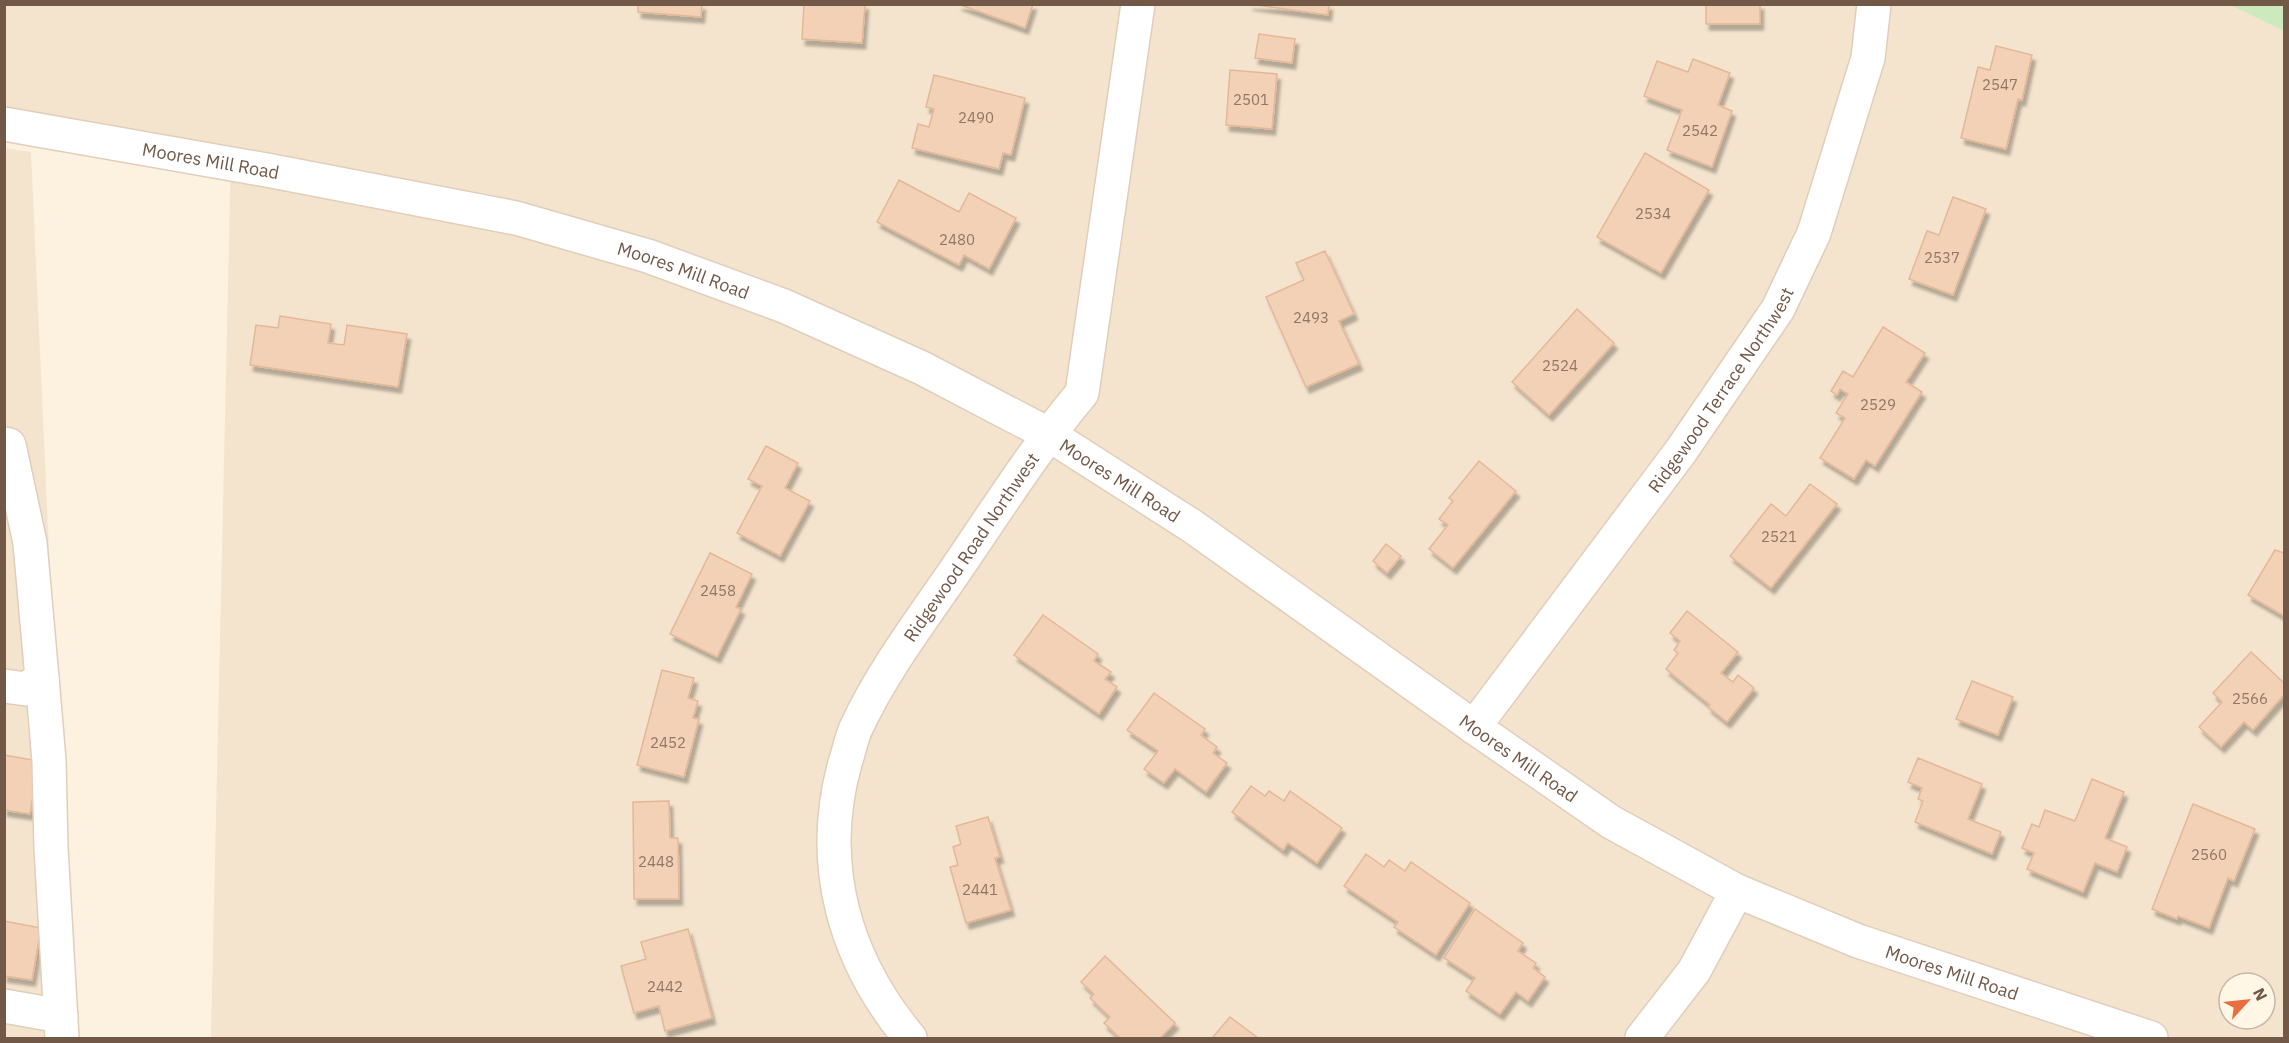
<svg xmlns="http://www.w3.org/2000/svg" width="2289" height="1043" font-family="'IBM Plex Sans',sans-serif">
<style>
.residential{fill:#f4e4cd;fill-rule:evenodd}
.green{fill:#cde9be}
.building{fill:#f2d1b6;stroke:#e4b896;stroke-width:1.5;filter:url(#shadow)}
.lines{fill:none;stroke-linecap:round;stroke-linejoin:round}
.minor-casing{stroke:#e0cebb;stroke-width:36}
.minor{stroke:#fff;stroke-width:33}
.labels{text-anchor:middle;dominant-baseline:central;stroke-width:5;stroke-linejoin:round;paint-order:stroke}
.number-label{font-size:15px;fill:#927663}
.street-label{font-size:18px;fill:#725847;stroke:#fff6e5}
</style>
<defs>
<filter id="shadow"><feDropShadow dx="3.5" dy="6" stdDeviation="1.5" flood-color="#0004"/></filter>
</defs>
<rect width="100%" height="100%" fill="#fcf2df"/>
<g class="residential">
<path d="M5 5H2230L2284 31V1038H211L231 153 5 129ZM2229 983H2265V1019H2229Z"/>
<polygon points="4,148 31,152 71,1038 5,1038"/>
</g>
<polygon class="green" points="2230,5 2284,5 2284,31"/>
<g class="building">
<polygon points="638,4 702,4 701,17 638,12"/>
<polygon points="804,4 865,4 862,43 802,39"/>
<polygon points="958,4 1033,4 1025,28"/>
<polygon points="1249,4 1329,4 1328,15"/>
<rect x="1706" y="4" width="54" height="20"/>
<polygon points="1259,34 1295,39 1292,63 1255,58"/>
<polygon points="1996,46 2032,55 2022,100 2018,99 2006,149 1961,138 1978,67 1990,70"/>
<polygon points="1693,59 1730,73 1718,105 1732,111 1712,167 1667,150 1682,110 1644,96 1657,61 1688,72"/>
<polygon points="1230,70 1277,74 1272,129 1226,125"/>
<polygon points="934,75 1025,98 1011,155 1003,153 999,169 912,148 918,124 929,127 934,109 926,107"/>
<polygon points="1645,153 1709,190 1661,273 1597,237"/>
<polygon points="899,180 959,212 969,193 1016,218 989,269 964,255 959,265 877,222"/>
<polygon points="1953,197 1986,209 1953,295 1909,279 1927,231 1939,235"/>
<polygon points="1325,251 1354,314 1339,321 1359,364 1306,387 1266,297 1304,280 1296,263"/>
<polygon points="1577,309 1614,343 1549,415 1512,382"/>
<polygon points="280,316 331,324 328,343 344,345 347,325 407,334 398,387 250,365 256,325 278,328"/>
<polygon points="1883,327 1925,353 1906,382 1922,392 1875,466 1866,460 1854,479 1820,458 1845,418 1836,413 1848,394 1840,389 1837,395 1831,391 1843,371 1853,377"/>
<polygon points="766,446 798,463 785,488 810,501 780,556 737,533 762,486 748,479"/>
<polygon points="1479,461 1516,491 1453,568 1429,549 1448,525 1439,519 1453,501 1449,498"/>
<polygon points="1810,484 1837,504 1771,588 1730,556 1771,504 1786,516"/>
<polygon points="1386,544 1401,556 1387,573 1373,561"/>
<polygon points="2275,550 2284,553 2284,616 2248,595"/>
<polygon points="710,553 752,574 736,607 741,609 717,657 670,634"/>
<polygon points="1687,611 1738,652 1721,673 1733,682 1738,675 1754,688 1727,722 1708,707 1710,705 1666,669 1678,653 1674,650 1680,641 1670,633"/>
<polygon points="1043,615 1098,654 1094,661 1111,672 1105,679 1117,687 1099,714 1014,655"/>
<polygon points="2251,652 2284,683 2284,695 2253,730 2244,722 2221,747 2199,727 2222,702 2213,693"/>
<polygon points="662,670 694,678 688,698 698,701 693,718 699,719 684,777 637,765"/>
<polygon points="1972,681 2013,697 1998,735 1956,719"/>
<polygon points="1154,693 1205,729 1201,735 1217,747 1213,753 1227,763 1206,792 1175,769 1164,783 1144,769 1158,751 1127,730"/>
<polygon points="4,755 39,761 30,814 4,810"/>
<polygon points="1918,758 1982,784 1968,819 2001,832 1992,854 1915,822 1923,801 1918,799 1922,788 1908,782"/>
<polygon points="2092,779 2124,792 2105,838 2127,847 2117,872 2095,863 2083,892 2027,869 2034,853 2022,848 2032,824 2039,827 2045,810 2075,821"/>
<polygon points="1251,786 1265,796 1269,791 1284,801 1290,791 1342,828 1317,863 1288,843 1283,850 1232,812"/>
<polygon points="669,801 670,838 678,838 679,899 634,899 633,802"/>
<polygon points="2193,804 2255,829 2234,881 2228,878 2209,928 2178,916 2177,919 2152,909"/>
<polygon points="988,817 1000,857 995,858 1011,910 966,923 950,867 958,865 953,847 961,844 956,826"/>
<polygon points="1366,854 1384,867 1389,860 1405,871 1411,862 1470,903 1436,955 1394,927 1398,922 1344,886"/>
<polygon points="1475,909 1523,943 1518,951 1536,963 1533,968 1545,977 1528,1001 1516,992 1500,1014 1466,991 1475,978 1444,958"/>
<polygon points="4,921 41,928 32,980 4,976"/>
<polygon points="688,929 712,1018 665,1031 659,1006 634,1013 621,966 646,959 641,942"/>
<polygon points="1105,956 1175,1023 1160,1038 1120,1038 1104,1023 1110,1017 1090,998 1094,994 1081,982"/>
<polygon points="1230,1017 1258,1038 1212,1038"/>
</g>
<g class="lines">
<defs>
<g id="minor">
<path id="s1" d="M4 124 272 171 516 218 648 256 784 306 922 368 1048 434 1192 526 1474 727 1611 822 1737 891 1858 941 2151 1038"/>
<polyline points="4,444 9,445 30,543 42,678 26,689 4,686"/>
<polyline points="42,678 49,761 51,848 62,1038"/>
<path id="s2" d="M1474 727 1681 451 1778 309 1814 233 1868 58 1874 4"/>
<polyline points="4,1006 61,1016"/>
<path id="s3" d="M910 1038C844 959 817 864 845 763 849 752 851 739 856 728 882 672 920 622 955 571 996 511 1035 449 1082 393L1138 4"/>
<polyline points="1642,1038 1694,971 1737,891"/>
</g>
</defs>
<use href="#minor" class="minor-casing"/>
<use href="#minor" class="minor"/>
</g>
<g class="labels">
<g class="number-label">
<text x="2000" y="84">2547</text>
<text x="1251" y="99">2501</text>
<text x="976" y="117">2490</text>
<text x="1700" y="130">2542</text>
<text x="1653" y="213">2534</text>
<text x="957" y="239">2480</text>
<text x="1942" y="257">2537</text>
<text x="1311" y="317">2493</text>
<text x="1560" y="365">2524</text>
<text x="1878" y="404">2529</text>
<text x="1779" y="536">2521</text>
<text x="718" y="590">2458</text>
<text x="2250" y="698">2566</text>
<text x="668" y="742">2452</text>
<text x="2209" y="854">2560</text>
<text x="656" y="861">2448</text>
<text x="980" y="889">2441</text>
<text x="665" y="986">2442</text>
</g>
<g class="street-label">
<text stroke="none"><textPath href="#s1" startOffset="210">Moores Mill Road</textPath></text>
<text stroke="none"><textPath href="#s1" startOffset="696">Moores Mill Road</textPath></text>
<text stroke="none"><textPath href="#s2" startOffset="418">Ridgewood Terrace Northwest</textPath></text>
<text stroke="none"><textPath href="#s1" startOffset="1182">Moores Mill Road</textPath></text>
<text stroke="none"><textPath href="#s3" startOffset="546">Ridgewood Road Northwest</textPath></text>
<text stroke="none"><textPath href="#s1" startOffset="1668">Moores Mill Road</textPath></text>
<text stroke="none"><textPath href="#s1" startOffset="2154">Moores Mill Road</textPath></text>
</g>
</g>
<rect width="2289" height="1043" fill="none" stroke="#725847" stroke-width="12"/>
<g transform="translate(2247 1001) rotate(63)"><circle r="28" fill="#fff6e5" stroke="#c7b7a6" stroke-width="1.5"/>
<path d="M0-4.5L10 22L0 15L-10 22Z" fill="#e86e41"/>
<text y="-9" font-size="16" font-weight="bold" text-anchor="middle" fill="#725847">N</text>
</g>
</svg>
